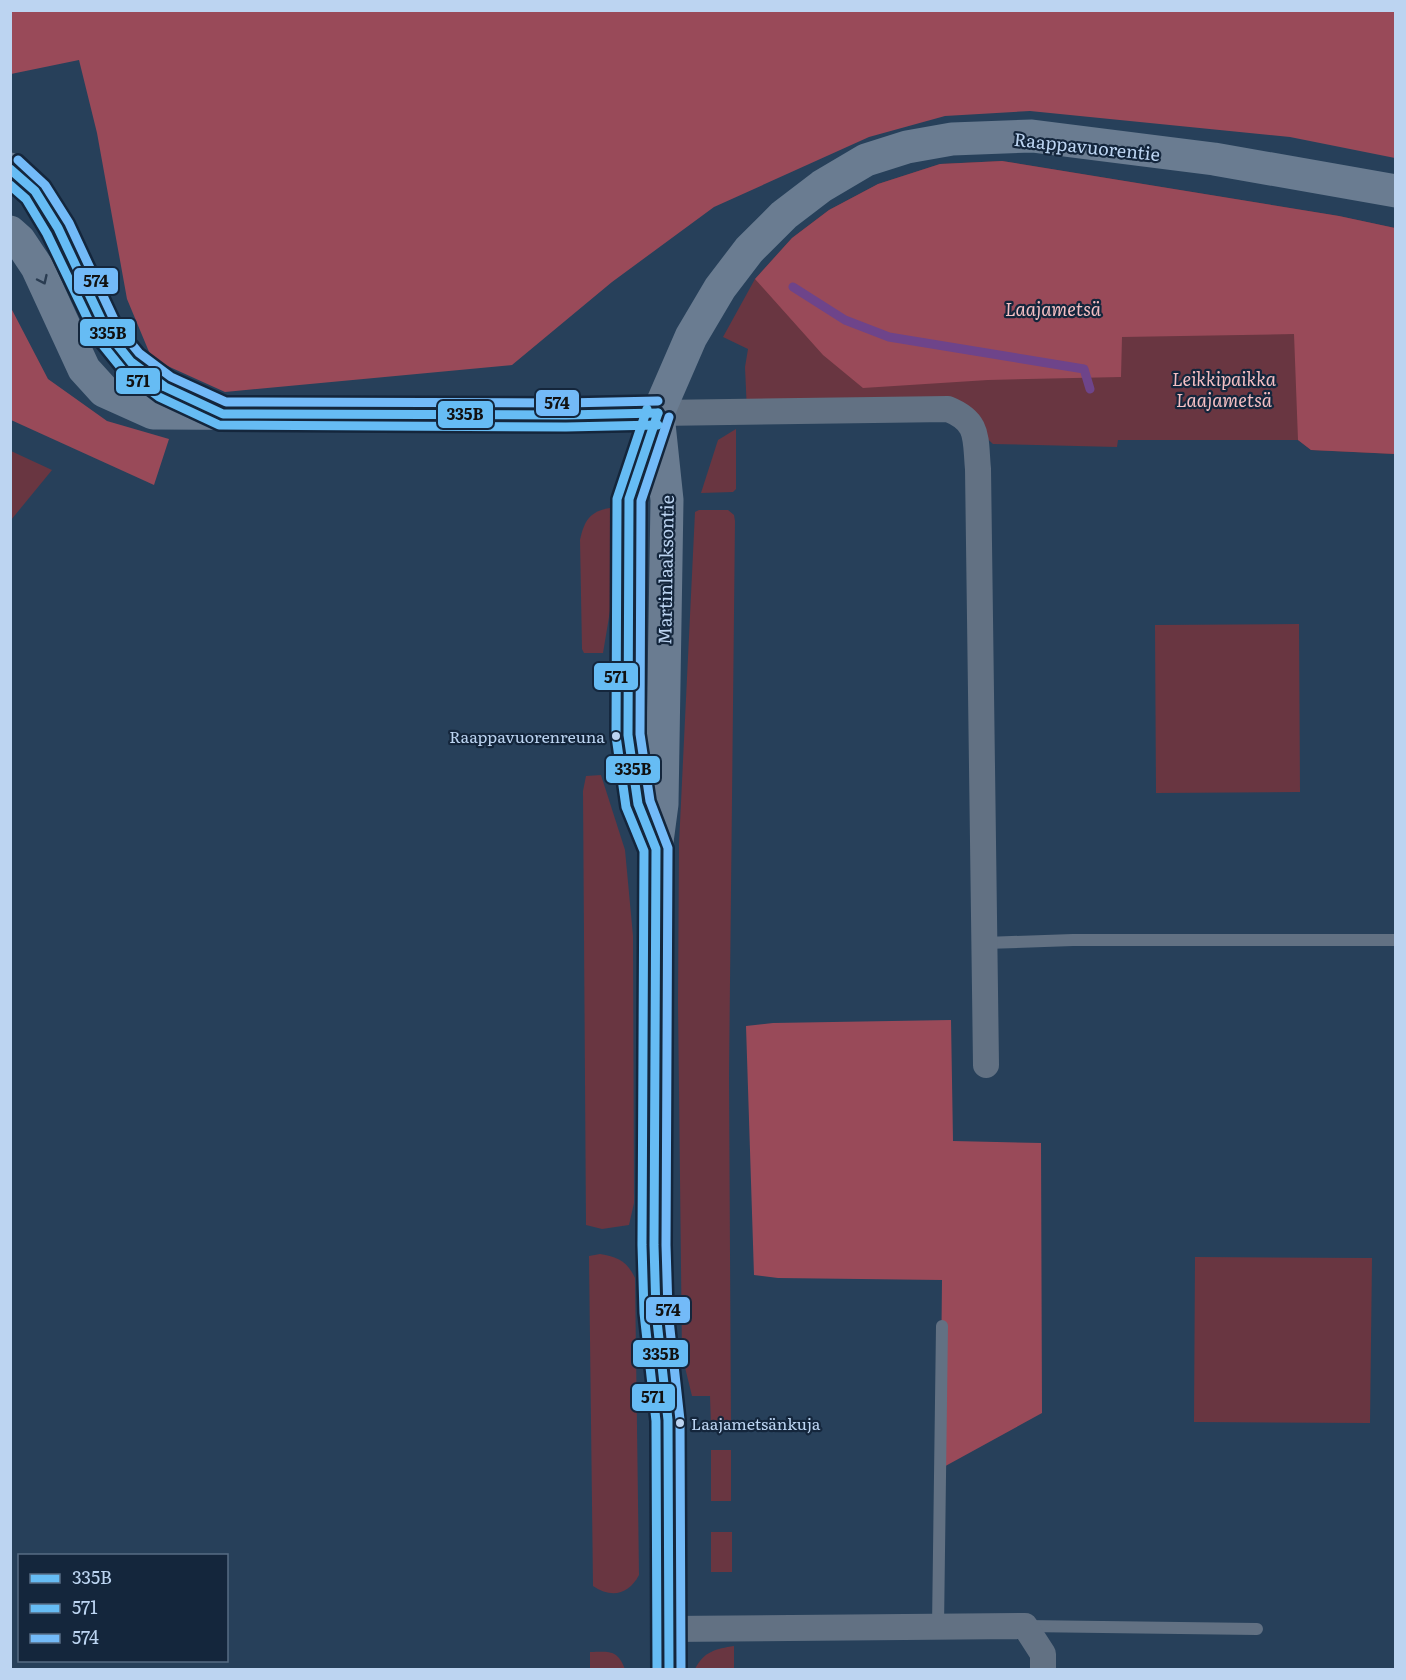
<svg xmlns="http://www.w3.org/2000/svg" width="1406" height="1680" font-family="Literata,serif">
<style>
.green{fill:#693641}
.forest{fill:#994a59}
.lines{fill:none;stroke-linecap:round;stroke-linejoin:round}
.stream{stroke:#6e448a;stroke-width:9}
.lane{stroke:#627183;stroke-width:12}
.street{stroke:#627183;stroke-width:26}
.secondary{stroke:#6a7c91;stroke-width:33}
.bus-1-casing{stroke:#14263c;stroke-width:14}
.bus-2-casing{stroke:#14263c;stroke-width:14}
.bus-3-casing{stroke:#14263c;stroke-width:14}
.bus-1{stroke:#66bcf4;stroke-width:9}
.bus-2{stroke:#66bcf4;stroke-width:9}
.bus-3{stroke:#73baf8;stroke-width:9}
.oneway{stroke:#2a3c51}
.bus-dot{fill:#bcd4f1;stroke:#14263c;stroke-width:2}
.labels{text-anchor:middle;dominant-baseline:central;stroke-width:4.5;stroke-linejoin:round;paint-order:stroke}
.bus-label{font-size:16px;fill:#bcd4f1;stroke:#14263c;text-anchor:end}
.street-label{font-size:18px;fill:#bcd4f1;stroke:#14263c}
.park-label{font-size:18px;font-style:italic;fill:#f5bfc3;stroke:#14263c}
.line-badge{stroke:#14263c;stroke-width:2}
.pale-badge-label{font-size:16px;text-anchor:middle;font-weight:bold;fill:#111}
</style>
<rect width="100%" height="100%" fill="#27405a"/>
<g class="green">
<polygon points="1002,161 1339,216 1395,228 1395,454 1311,450 1298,440 1118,440 1117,447 993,444 962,415 747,412 745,367 748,349 723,337 755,279 792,238 829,210 878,184 940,164"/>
<polygon points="736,429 736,489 733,492 701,493 718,440"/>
<polygon points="11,451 52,470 11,520"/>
<path d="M610 508 619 511V557L603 653H584L582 649 580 540C584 521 590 511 610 508Z"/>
<polygon points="699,510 728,510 734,515 735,521 729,1076 731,1428 711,1427 710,1396 692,1396 682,1355 678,1002 679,844 695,512"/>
<polygon points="1299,624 1300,792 1156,793 1155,625"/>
<polygon points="601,775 625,850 633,936 634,1203 629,1225 602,1229 586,1225 583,791 586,776"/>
<path d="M600 1254C618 1257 627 1261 635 1278L639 1575C629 1594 612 1599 593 1586L589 1256Z"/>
<polygon points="1195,1257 1372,1258 1370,1423 1194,1422"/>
<rect x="711" y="1450" width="20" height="51"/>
<rect x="711" y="1532" width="21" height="40"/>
<path d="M734 1646V1669H695C704 1651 716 1649 734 1646Z"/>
<path d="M590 1652C609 1652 617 1649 625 1669H590Z"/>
</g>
<g class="forest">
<polygon points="11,10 1395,11 1395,158 1290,137 1030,111 945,116 869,137 714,207 612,282 512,365 225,392 152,359 127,299 97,133 79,60 11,74"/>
<polygon points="1002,161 1339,216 1395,228 1395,454 1311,450 1298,440 1294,334 1122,337 1121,377 988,380 863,388 823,355 755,279 792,238 829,210 878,184 940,164"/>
<polygon points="11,308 48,379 107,421 169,439 154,485 11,420"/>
<polygon points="951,1020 953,1141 1041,1143 1042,1413 940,1469 942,1280 778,1278 754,1275 746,1026 773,1023"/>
</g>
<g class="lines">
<polyline class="stream" points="793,287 845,320 889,337 1084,369 1090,389"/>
<g class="lane">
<polyline points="985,943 1073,940 1396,940"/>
<polyline points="1025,1626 1257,1629"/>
<polyline points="938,1627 942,1326"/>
</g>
<g class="street">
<path d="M658 413 948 409C980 422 975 438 978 469L986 1065"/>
<polyline points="669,1629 1025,1626 1043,1654 1043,1670"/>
</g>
<g class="secondary">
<polyline points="10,169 35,191 58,228 107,332 131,362 165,387 213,409"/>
<polyline points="10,232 19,240 37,267 84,369 104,391 153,413 566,415 658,413"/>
<polyline points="659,424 667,500 662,804 656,849 654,1245 656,1312 668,1420 669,1670"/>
<polyline points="656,849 638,804 628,735 629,499 658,413 691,337 720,288 749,250 784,215 822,186 866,160 907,147 952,139 1032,136 1214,159 1396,191"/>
</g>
<defs>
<g id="bus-1">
<polyline points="10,169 35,191 58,228 107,332 131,362 165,387 223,414 566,415 658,413"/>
<polyline points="658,413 629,499 628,735 638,804 656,849 654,1245 656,1312 668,1420 669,1670"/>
</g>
<g id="bus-2">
<polyline points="10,185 26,199 47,234 97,338 122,369 159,397 219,425 566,427 658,425"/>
<polyline points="647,409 617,499 616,736 626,807 644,851 642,1245 644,1313 656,1421 657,1670"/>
</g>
<g id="bus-3">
<polyline points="18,160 45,185 69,223 117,326 139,353 171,377 226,402 566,403 658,401"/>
<polyline points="669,417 641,501 640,734 650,801 668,848 666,1245 668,1311 680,1420 681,1670"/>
</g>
</defs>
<use href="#bus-1" class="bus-1-casing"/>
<use href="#bus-2" class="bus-2-casing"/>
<use href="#bus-3" class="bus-3-casing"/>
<use href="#bus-1" class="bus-1"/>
<use href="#bus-2" class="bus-2"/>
<use href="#bus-3" class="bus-3"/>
</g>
<defs><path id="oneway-chevron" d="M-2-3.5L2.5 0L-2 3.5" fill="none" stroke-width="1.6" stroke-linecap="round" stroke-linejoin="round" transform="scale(1.5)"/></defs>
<use class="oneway" href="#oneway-chevron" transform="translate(43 280) rotate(65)"/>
<g class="bus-dot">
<circle cx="616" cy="736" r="5"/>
<circle cx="680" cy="1423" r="5"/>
</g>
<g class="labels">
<g class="bus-label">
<text x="605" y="736">Raappavuorenreuna</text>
<text x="691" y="1423" text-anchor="start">Laajametsänkuja</text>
</g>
<g class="street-label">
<text transform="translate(1087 146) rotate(6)">Raappavuorentie</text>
<text transform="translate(665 570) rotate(-89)">Martinlaaksontie</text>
</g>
<g class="park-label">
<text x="1053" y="308">Laajametsä</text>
<text x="1224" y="378">Leikkipaikka<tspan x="1224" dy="21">Laajametsä</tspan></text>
</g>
</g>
<g class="line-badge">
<rect x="73" y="267" width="46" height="28" rx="6" fill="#73baf8"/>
<rect x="79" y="318" width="57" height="29" rx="6" fill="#66bcf4"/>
<rect x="115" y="367" width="46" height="28" rx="6" fill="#66bcf4"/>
<rect x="535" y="389" width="45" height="28" rx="6" fill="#73baf8"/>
<rect x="437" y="400" width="57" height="29" rx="6" fill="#66bcf4"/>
<rect x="593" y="662" width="46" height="29" rx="6" fill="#66bcf4"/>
<rect x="605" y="755" width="56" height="29" rx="6" fill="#66bcf4"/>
<rect x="645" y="1296" width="46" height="28" rx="6" fill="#73baf8"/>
<rect x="632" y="1339" width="57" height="29" rx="6" fill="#66bcf4"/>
<rect x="631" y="1383" width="45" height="29" rx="6" fill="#66bcf4"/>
</g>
<g class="pale-badge-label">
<text x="96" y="287">574</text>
<text x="108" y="339">335B</text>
<text x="138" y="387">571</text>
<text x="557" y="409">574</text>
<text x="465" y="420">335B</text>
<text x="616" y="683">571</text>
<text x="633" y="775">335B</text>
<text x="668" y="1316">574</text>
<text x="661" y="1360">335B</text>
<text x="653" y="1403">571</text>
</g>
<rect width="1406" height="1680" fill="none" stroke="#bcd4f1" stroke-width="24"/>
<rect x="18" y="1554" width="210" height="108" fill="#14263c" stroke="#576c84" stroke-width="1.5"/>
<rect x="30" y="1574" width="30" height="9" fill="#66bcf4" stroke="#576c84" stroke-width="1.5"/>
<text x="72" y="1584" font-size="18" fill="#bcd4f1">335B</text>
<rect x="30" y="1604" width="30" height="9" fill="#66bcf4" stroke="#576c84" stroke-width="1.5"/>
<text x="72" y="1614" font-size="18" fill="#bcd4f1">571</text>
<rect x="30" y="1634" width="30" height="9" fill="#73baf8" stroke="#576c84" stroke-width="1.5"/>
<text x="72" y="1644" font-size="18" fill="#bcd4f1">574</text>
</svg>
